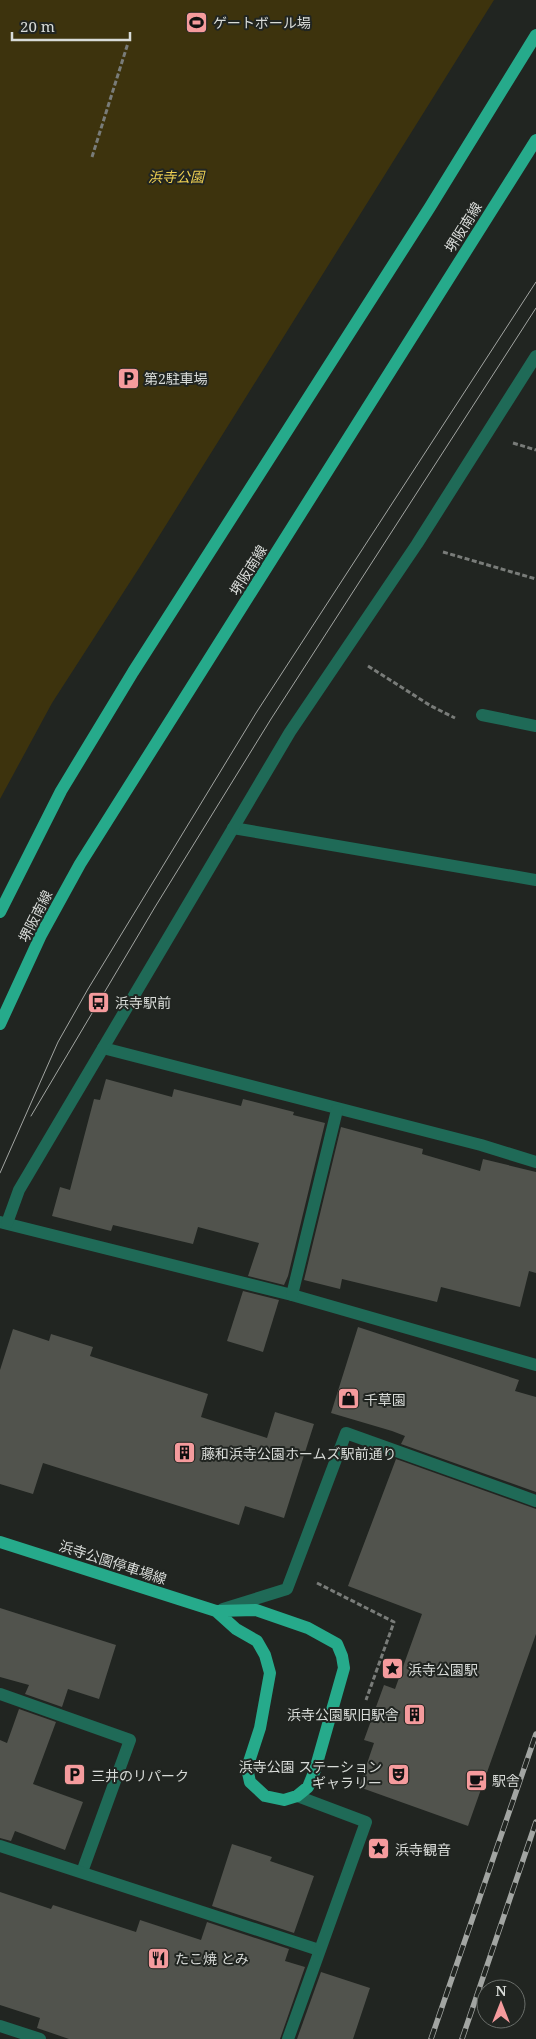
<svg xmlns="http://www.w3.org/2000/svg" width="536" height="2039" font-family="'Noto Serif','Noto Sans JP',serif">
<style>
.green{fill:#3d330d}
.building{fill:#51534d}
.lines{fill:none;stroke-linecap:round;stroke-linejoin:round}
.path{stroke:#797c79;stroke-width:3;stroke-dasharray:5 2.5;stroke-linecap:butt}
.minor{stroke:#1f6a57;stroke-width:12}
.major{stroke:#26aa8b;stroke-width:12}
.tram{stroke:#a2a5a2;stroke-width:1}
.rail-casing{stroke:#a2a5a2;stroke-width:5.5}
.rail{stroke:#212521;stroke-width:4;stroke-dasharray:11;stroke-linecap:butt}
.labels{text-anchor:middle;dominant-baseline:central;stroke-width:4;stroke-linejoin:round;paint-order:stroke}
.poi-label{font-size:14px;fill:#d8dbd8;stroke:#212521;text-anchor:start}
.park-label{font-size:14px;font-style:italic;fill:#efd052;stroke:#212521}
.street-label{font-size:14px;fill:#d8dbd8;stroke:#212521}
</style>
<rect width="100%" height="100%" fill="#212521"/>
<polygon class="green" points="0,0 494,0 141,565 52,703 0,799"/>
<g class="building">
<polygon points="106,1079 172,1097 174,1089 241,1106 243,1099 294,1112 293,1115 325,1123 288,1276 284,1285 248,1276 259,1243 198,1227 193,1244 113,1225 111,1231 52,1216 60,1187 70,1190 94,1099 100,1100"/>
<polygon points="341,1127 423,1149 422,1154 480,1171 483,1159 536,1172 536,1273 529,1271 520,1307 441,1287 437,1302 342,1279 340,1289 304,1280"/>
<polygon points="243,1291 279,1300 263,1352 227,1341"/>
<polygon points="358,1327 519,1380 515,1391 536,1397 536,1492 401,1444 405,1436 392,1431 331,1413"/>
<polygon points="13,1329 49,1341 51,1334 93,1347 90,1356 208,1394 201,1417 267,1438 275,1412 314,1424 284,1518 245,1506 239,1525 43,1463 33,1494 0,1484 0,1370"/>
<polygon points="396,1459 536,1509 536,1634 468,1826 359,1787 374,1743 364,1740 384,1685 395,1689 422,1614 348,1586"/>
<polygon points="0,1608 116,1645 99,1699 68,1689 62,1707 25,1694 29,1685 0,1677"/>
<polygon points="19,1709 56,1722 33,1784 83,1802 65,1850 15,1831 11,1841 0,1838 0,1740 7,1743"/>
<polygon points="232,1844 272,1857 270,1861 314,1876 294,1933 212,1906"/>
<polygon points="0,1892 51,1909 53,1905 136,1932 140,1920 201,1940 207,1922 289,1949 285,1961 305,1967 280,2039 69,2039 37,2028 40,2018 0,2005"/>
<polygon points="321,1972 370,1988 353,2039 297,2039"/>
</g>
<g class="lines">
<g class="path">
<polyline points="92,157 128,43"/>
<polyline points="513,443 536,450"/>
<polyline points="443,552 536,579"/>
<polyline points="368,666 431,706 455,718"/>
<polyline points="317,1583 394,1622 366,1700"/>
</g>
<g class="minor">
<polyline points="482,715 536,726"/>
<polyline points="233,828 536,880"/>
<polyline points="103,1048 481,1145 536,1162"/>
<polyline points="0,1222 292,1295 536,1365"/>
<polyline points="7,1223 19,1190 290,732 417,544 536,356"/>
<polyline points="292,1295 337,1110"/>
<polyline points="223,1609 287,1589 346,1433 536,1501"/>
<polyline points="0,1694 130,1740 82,1872"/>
<polyline points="0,1846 319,1950"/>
<polyline points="0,2026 40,2039"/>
<polyline points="288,2039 366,1822 297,1796"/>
</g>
<g class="major">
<polyline points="0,912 61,791 133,672 430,207 536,35"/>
<polyline points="0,1024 41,935 80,864 536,140"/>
<polyline points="0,1542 216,1611 256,1610 308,1628 337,1644 342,1656 344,1668 315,1770 308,1787 297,1796 284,1800 265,1796 250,1782 247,1768 260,1728 270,1673 265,1655 257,1641 236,1629 216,1611"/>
</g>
<g class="tram">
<polyline points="31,1116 155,907 271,719 536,308"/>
<polyline points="0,1173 58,1042 88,989 256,713 536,282"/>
</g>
<defs>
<g id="rail">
<polyline points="431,2039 536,1734"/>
<polyline points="462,2039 536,1822"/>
</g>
</defs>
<use href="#rail" class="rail-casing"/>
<use href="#rail" class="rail"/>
</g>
<defs>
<symbol id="stadium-square" viewBox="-11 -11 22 22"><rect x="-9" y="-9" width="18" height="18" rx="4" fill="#f59b9d" stroke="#212521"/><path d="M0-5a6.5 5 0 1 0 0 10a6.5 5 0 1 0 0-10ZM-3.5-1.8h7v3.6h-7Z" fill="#111"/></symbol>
<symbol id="parking-square" viewBox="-11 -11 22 22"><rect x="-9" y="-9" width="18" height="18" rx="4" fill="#f59b9d" stroke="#212521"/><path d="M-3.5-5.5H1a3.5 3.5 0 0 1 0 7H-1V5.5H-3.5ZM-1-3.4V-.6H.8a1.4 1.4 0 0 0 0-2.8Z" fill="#111"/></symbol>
<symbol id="bus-square" viewBox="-11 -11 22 22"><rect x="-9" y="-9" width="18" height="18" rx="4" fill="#f59b9d" stroke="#212521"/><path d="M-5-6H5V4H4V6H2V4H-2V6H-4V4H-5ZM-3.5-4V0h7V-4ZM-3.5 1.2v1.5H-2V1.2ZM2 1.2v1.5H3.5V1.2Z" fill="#111"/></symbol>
<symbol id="shop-square" viewBox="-11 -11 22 22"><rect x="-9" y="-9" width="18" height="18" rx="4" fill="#f59b9d" stroke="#212521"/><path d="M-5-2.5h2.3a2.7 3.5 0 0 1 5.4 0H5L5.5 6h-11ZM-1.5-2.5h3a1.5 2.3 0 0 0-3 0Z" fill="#111"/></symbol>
<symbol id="building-square" viewBox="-11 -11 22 22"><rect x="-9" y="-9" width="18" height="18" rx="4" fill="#f59b9d" stroke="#212521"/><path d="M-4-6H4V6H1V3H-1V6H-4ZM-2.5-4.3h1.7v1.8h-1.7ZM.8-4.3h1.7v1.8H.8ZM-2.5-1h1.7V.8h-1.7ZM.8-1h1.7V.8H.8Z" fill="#111"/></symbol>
<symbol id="sight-square" viewBox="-11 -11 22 22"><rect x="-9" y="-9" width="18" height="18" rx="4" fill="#f59b9d" stroke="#212521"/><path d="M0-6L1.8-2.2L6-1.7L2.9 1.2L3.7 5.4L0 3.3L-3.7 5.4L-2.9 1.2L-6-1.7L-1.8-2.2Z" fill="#111"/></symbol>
<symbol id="theatre-square" viewBox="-11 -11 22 22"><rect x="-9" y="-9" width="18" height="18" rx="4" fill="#f59b9d" stroke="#212521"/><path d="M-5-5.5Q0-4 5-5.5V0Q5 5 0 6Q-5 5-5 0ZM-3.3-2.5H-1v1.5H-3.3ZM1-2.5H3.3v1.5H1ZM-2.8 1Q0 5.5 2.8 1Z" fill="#111"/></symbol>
<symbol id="cafe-square" viewBox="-11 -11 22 22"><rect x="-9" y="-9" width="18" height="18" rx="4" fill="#f59b9d" stroke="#212521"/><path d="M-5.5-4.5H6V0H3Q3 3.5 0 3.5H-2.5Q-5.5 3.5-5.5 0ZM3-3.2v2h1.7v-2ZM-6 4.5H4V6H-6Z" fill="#111"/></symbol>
<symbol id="restaurant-square" viewBox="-11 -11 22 22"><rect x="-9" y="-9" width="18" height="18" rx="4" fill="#f59b9d" stroke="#212521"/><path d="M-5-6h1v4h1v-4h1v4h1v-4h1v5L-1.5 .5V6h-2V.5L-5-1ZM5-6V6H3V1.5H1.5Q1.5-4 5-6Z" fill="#111"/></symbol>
</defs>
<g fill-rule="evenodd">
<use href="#stadium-square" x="184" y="10" width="25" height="25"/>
<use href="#parking-square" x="116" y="366" width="25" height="25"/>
<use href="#bus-square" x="86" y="990" width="25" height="25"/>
<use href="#shop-square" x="336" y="1386" width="25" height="25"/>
<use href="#building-square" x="172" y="1440" width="25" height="25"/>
<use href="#sight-square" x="380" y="1656" width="25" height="25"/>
<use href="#building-square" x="402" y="1702" width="25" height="25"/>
<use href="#theatre-square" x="386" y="1762" width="25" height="25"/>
<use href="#parking-square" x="62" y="1762" width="25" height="25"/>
<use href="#cafe-square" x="464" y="1768" width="25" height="25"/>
<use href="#sight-square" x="366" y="1836" width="25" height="25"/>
<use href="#restaurant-square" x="146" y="1946" width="25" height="25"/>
</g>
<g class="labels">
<g class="poi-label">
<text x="213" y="22">ゲートボール場</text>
<text x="144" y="378">第2駐車場</text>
<text x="115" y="1002">浜寺駅前</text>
<text x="364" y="1399">千草園</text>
<text x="201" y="1453">藤和浜寺公園ホームズ駅前通り</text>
<text x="408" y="1669">浜寺公園駅</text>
<text x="399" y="1714" text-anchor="end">浜寺公園駅旧駅舎</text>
<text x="382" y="1766" text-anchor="end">浜寺公園 ステーション<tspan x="382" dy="16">ギャラリー</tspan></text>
<text x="91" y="1775">三井のリパーク</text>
<text x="492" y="1780">駅舎</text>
<text x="395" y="1849">浜寺観音</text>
<text x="175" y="1958">たこ焼 とみ</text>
</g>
<g class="park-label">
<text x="176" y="176">浜寺公園</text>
</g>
<g class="street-label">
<text transform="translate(463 227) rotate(-58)">堺阪南線</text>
<text transform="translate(248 570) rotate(-58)">堺阪南線</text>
<text transform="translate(35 916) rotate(-63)">堺阪南線</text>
<text transform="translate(113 1562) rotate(18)">浜寺公園停車場線</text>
</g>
</g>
<g transform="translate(501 2004)"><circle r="24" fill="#212521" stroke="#6a6e6a"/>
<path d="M0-4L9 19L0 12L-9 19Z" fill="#f59b9d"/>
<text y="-8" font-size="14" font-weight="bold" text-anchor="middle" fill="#d8dbd8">N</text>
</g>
<path d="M12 32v8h118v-8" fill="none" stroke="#d8dbd8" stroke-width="2.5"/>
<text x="20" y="32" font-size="15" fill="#d8dbd8" stroke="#212521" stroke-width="4" paint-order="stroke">20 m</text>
</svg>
